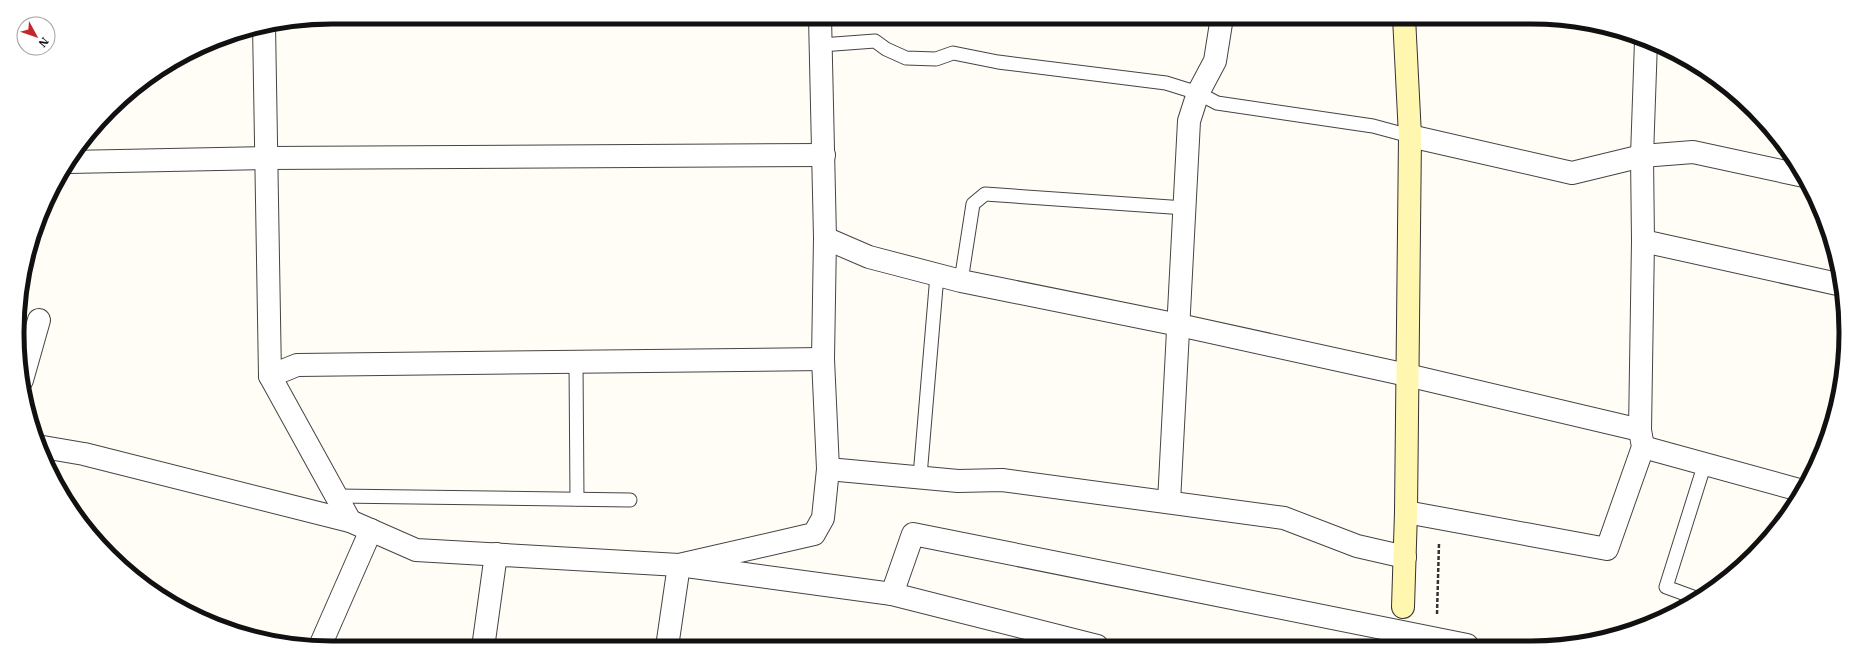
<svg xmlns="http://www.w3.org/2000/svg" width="1863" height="665" font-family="'IBM Plex Serif',serif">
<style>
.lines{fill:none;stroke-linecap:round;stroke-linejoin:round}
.secondary-tunnel{stroke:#dbdad3;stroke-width:22;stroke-dasharray:22 11;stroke-linecap:butt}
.lane-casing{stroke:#444;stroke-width:15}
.street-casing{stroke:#444;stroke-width:24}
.secondary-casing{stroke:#333;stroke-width:24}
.path{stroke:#333;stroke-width:2.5;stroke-dasharray:4 2;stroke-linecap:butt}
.lane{stroke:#fff;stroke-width:13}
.street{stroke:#fff;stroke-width:22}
.secondary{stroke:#fff6b0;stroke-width:22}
.rim{fill:none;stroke:#111;stroke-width:5}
</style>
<rect width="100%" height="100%" fill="#fffdf5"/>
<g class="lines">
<polyline class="secondary-tunnel" points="1403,646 1403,607"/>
<defs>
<g id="lane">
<polyline points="821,45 875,41 886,49 906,58 936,59 953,53 998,62 1166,83 1198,93 1217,103 1373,126 1410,136"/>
<polyline points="961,281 973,204 985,194 1185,208"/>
<polyline points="576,362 577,499"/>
<polyline points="920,476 937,275"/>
<polyline points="337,496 630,500"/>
<polyline points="1696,598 1666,587 1705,463"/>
</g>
<g id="street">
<polyline points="264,25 270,376 350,521"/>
<polyline points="1410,136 1572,173 1642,156 1693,152 1804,176"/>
<polyline points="69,162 266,158 824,155"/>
<polyline points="825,238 869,257 961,281 1179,325 1407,375 1640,430"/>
<polyline points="1643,241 1842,285"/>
<polyline points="270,376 297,365 823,359"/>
<polyline points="22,380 39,320"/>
<polyline points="43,447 84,454 350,521 416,550 679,565 892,594 1097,646"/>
<polyline points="1643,447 1803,491"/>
<polyline points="828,469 958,481 1002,480 1284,518 1357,546 1405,557"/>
<polyline points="1169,502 1189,121 1198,93 1215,61 1222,17"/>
<polyline points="1406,512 1607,549 1643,447 1640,430 1643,241 1642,156 1646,41"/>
<polyline points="892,594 913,534 1467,645"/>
<polyline points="320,646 371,530"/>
<polyline points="667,647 679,565 814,534 823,518 828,469 823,359 825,238 820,17"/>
<polyline points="483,648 496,554"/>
</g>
<polyline id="secondary" points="1403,607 1406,512 1410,136 1404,17"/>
</defs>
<use href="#lane" class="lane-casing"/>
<use href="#street" class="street-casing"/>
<use href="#secondary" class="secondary-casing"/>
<polyline class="path" points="1437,614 1439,543"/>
<use href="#lane" class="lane"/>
<use href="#street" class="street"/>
<use href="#secondary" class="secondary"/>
</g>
<path d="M0 0H1863V665H0ZM332 24H1531A308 308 0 0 1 1839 332V333A308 308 0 0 1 1531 641H332A308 308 0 0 1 24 333V332A308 308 0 0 1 332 24Z" fill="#fff" fill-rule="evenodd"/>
<path class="rim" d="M332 24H1531A308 308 0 0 1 1839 332V333A308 308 0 0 1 1531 641H332A308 308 0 0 1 24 333V332A308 308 0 0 1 332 24Z"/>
<g transform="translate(36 36) rotate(130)"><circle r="19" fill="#ffffff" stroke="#a0a0a0"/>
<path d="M0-3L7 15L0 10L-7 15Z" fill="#c4262e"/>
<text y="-6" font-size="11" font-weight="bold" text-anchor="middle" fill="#111111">N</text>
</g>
</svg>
